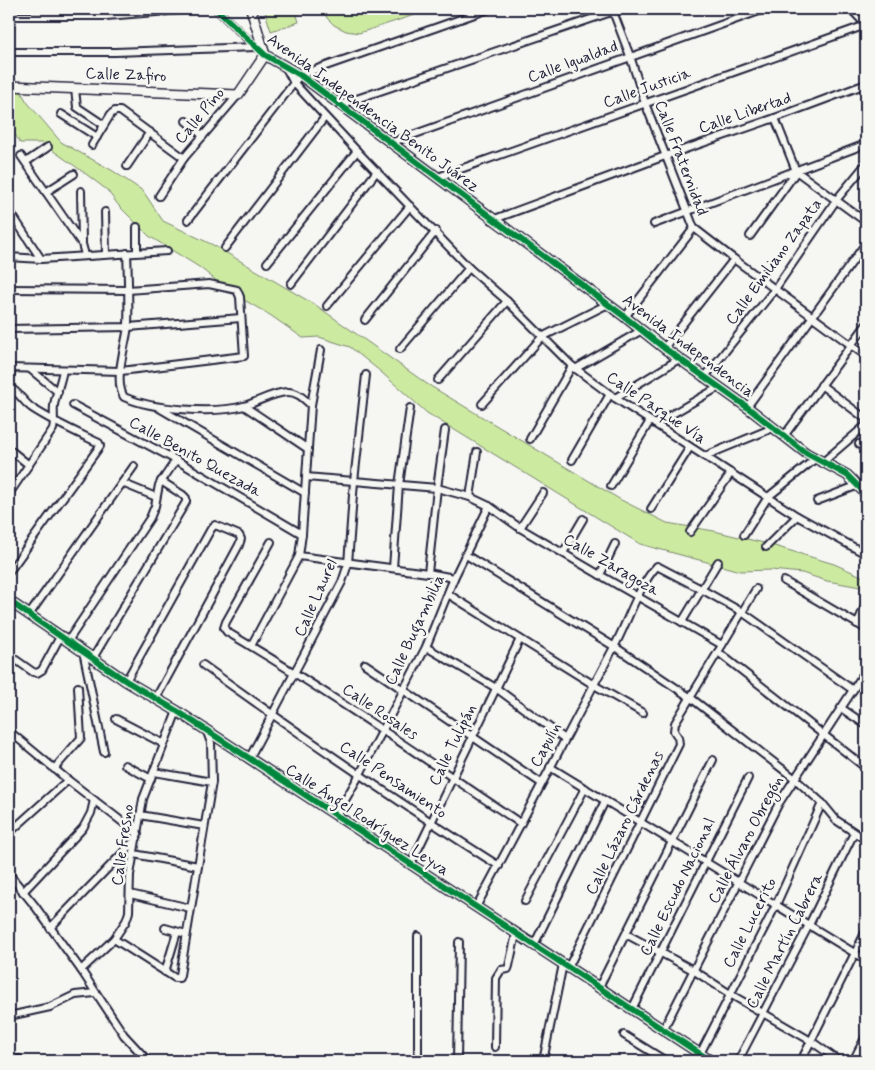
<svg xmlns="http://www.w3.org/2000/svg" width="875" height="1070" font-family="Mynerve,sans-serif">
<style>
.green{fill:#cdeaa1;stroke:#78866e}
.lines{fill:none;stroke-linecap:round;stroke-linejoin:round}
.street-casing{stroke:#22223b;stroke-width:10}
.secondary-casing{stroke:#22223b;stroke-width:12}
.street{stroke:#f6f6f2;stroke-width:6}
.secondary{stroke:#f6f6f2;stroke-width:9}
.cycleway-casing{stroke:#f6f6f2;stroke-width:9}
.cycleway{stroke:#00873e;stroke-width:6}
.labels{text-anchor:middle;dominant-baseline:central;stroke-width:5;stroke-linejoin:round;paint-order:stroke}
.street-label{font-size:16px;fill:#22223b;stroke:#f6f6f2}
</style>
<rect width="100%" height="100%" fill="#f6f6f2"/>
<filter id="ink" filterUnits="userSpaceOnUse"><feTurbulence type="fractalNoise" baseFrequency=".02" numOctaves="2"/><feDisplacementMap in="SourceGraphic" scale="10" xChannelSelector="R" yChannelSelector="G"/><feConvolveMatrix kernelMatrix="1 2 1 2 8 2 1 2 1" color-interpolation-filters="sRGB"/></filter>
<g filter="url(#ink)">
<g class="green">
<polygon points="264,9 295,9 299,22 271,31"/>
<polygon points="323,9 433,9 359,33 346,31 334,25 327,18"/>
<polygon points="9,71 27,102 61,142 113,171 143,191 163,221 213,245 317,306 427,384 621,500 667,523 714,531 768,544 834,564 866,578 866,588 827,581 802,573 771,570 740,571 640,544 427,413 381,372 350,347 319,337 303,338 270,315 232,293 199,267 149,236 119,206 107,190 82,171 42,143 20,143 9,124"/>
</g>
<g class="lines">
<defs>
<g id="street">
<polyline points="216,9 257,48"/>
<polyline points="612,9 630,56 645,103 694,228 734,259 866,356"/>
<polyline points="851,9 866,25"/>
<polyline points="9,16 106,16 194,9"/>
<polyline points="9,52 115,52 256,47"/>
<polyline points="286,68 294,83 357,151 469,268 507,301 572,366 615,398 797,516 866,554"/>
<polyline points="75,89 77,107 104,125"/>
<polyline points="339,105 620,9"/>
<polyline points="61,114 97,137"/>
<polyline points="775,118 796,171 866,222"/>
<polyline points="186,121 203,136"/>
<polyline points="390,143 765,9"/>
<polyline points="92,145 111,114 115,111 120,111 184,158"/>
<polyline points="21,156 82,244 85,255"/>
<polyline points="26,162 48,147"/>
<polyline points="127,166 150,132"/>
<polyline points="438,177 866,25"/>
<polyline points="81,191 82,242"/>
<polyline points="46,192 74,174"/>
<polyline points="159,196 184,158 238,95"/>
<polyline points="9,210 41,259"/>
<polyline points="105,212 106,254"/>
<polyline points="188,220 300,75 489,9"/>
<polyline points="492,220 665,156 775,118 866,84"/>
<polyline points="654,224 866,144"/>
<polyline points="750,236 796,172"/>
<polyline points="225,248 325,117"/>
<polyline points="137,252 137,227"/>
<path d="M127 253C128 277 129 301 128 326 126 345 113 381 124 397 153 410 214 414 244 406 258 402 274 392 288 392 298 392 304 399 311 405"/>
<polyline points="9,257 41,259 167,251"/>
<polyline points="267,263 357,151"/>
<polyline points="291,284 377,171"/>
<polyline points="9,289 128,290 209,284 237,290 240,297 244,356 121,371 9,368"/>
<polyline points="327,306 410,206"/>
<polyline points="625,317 694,228"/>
<polyline points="365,320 436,231"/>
<polyline points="9,329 128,327 241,318"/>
<polyline points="664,348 734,259"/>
<polyline points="400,349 469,268"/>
<polyline points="30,369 58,392"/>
<polyline points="575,369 642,330"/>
<polyline points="704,378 775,289 837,199 866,164"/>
<polyline points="9,379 12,368"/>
<polyline points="438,380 507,301"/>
<polyline points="821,385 866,419"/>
<path d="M9 387C19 392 23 402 32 408 53 422 76 432 99 443L100 446 9 572"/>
<polyline points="615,398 679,359"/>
<polyline points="482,404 542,337 608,304"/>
<polyline points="73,405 176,460 302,534"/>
<polyline points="244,406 308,449"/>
<polyline points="747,407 866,243"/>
<polyline points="159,408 305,493"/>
<polyline points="655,424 719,387"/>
<polyline points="784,436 866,325"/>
<polyline points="530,439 572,366"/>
<polyline points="859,444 866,449"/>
<polyline points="9,449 29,465"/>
<polyline points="705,456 773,428"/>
<polyline points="572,460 610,394"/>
<polyline points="823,462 866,425"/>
<polyline points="306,477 437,488 470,497 489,506 520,528 600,575 722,645"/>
<polyline points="122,483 156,497"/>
<polyline points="611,486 650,421"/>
<path d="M9 494 53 429C55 421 53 414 54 405 56 393 61 382 63 370"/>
<polyline points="470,497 477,452"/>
<polyline points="817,501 856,486"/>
<polyline points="651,509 690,447"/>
<polyline points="520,528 543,493"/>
<polyline points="690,532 731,473"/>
<polyline points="744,535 768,497 815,459"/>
<path d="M271 542 226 622 224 628 227 632C328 691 423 758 520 823"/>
<polyline points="766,547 797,516"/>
<polyline points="563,553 583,519"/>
<polyline points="466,555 615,647 691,698 794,778 822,803 836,820 866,840"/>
<polyline points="299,556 428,573 454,578"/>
<polyline points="393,568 399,485 410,408"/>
<polyline points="428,573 437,488 445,430"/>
<polyline points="600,575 615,544"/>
<polyline points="784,581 866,629"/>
<polyline points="448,594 594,685 643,713"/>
<polyline points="29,615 134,466"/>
<polyline points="682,622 718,562"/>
<polyline points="857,624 866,604"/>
<polyline points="68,641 150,518 155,506 159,485 176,460"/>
<polyline points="251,646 299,556 302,534 311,405 321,350"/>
<polyline points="426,647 496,688 565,739"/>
<polyline points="83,651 104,752"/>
<polyline points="718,652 866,768"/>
<polyline points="9,655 33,672 37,673 42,670 61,635"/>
<polyline points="93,658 186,502 186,498 183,495 161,481"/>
<polyline points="365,664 541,783"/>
<path d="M203 665C300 735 398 802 499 866"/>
<polyline points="126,681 211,529 215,525 239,535 241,539 239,545 156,698"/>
<polyline points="841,708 866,725"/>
<polyline points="116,719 164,744"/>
<polyline points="9,731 68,780 138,834"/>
<polyline points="249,759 342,582 348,564 354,481 366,375"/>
<polyline points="125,765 151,779"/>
<polyline points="550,767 866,960"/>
<polyline points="54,769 81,738 78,687"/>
<polyline points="154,772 212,782"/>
<polyline points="140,815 204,826"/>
<polyline points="336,816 360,774 426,647 454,578 489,506"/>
<polyline points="9,833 68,780"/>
<polyline points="134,854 198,866"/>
<polyline points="411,864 520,639"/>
<polyline points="9,874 35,906 81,970 124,1035 148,1061"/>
<polyline points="23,892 83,828 91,813 94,800"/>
<polyline points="130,894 190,908"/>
<polyline points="525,901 585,788"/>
<path d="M476 907C523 821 567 735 613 649 627 624 638 586 657 566L701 589 742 612 853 690"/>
<polyline points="50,928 137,838"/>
<polyline points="165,928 186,934"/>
<polyline points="626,934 693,970 730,994 811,1041 839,1061"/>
<polyline points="418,936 418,1061"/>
<polyline points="114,939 175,978 179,978 180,975 212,782 211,743 207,732"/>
<polyline points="534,945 605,801"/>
<polyline points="568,968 679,744 678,737 674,731 675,723 756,589"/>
<polyline points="81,970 114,939 126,921 129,912 130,875 143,799 177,711"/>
<polyline points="165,972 177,932"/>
<polyline points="599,987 713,760"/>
<polyline points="632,1009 748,778"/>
<polyline points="9,1016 50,1007 75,995 95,993"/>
<polyline points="663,1030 779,803 866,670"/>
<polyline points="624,1035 666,1061"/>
<polyline points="495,1047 496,978 501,970 508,969 509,966 516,934"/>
<polyline points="700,1054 776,905 822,803"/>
<polyline points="15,1061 19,1059"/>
<polyline points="457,1061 459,942"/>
<polyline points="543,1061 563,964"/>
<polyline points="738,1061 809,925 854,833"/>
<polyline points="801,1061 866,931"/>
<polyline points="853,1061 866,1036"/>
</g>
<g id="secondary">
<polyline points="251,9 265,55"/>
<polyline points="265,55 300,75 625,317 664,348 747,407 806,453 847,475 866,494"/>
<polyline points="9,86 238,95 265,55"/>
<polyline points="9,601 126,681 177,711 711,1061"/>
</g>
</defs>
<use href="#street" class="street-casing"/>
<use href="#secondary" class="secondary-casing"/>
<use href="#street" class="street"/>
<use href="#secondary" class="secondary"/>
<defs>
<g id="cycleway">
<polyline points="216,9 265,55 300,75 625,317 664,348 747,407 806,453 847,475 866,494"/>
<polyline points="9,601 126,681 177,711 711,1061"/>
</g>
</defs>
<use href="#cycleway" class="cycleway-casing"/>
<use href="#cycleway" class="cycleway"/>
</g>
</g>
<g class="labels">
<g class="street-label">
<text transform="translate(573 62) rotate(-20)">Calle Igualdad</text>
<text transform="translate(126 75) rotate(2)">Calle Zafiro</text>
<text transform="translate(647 88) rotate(-20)">Calle Justicia</text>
<text transform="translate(373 113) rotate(36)">Avenida Independencia Benito Juárez</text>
<text transform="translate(745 113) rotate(-19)">Calle Libertad</text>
<text transform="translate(200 116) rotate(-50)">Calle Pino</text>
<text transform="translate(681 158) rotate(69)">Calle Fraternidad</text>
<text transform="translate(774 262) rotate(-54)">Calle Emiliano Zapata</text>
<text transform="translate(688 346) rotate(37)">Avenida Independencia</text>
<text transform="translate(656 408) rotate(34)">Calle Parque Vía</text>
<text transform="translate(195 457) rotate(29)">Calle Benito Quezada</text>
<text transform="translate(611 565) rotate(30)">Calle Zaragoza</text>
<text transform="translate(316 598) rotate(-66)">Calle Laurel</text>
<text transform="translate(415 630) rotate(-65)">Calle Bugambilia</text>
<text transform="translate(380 712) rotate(34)">Calle Rosales</text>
<text transform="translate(453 745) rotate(-64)">Calle Tulipán</text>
<text transform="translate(546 745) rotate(-62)">Capulín</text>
<text transform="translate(393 780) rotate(34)">Calle Pensamiento</text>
<text transform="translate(367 820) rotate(33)">Calle Ángel Rodríguez Leyva</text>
<text transform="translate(625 823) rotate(-64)">Calle Lázaro Cárdenas</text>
<text transform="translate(746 840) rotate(-62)">Calle Álvaro Obregón</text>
<text transform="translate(123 845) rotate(-82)">Calle Fresno</text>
<text transform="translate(678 887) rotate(-64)">Calle Escudo Nacional</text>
<text transform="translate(750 923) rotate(-63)">Calle Lucerito</text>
<text transform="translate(785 941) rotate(-63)">Calle Martín Cabrera</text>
</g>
</g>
<rect width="875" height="1070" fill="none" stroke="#f6f6f2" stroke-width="30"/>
<rect x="15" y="15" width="845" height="1040" fill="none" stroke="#22223b" stroke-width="2" filter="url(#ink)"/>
</svg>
